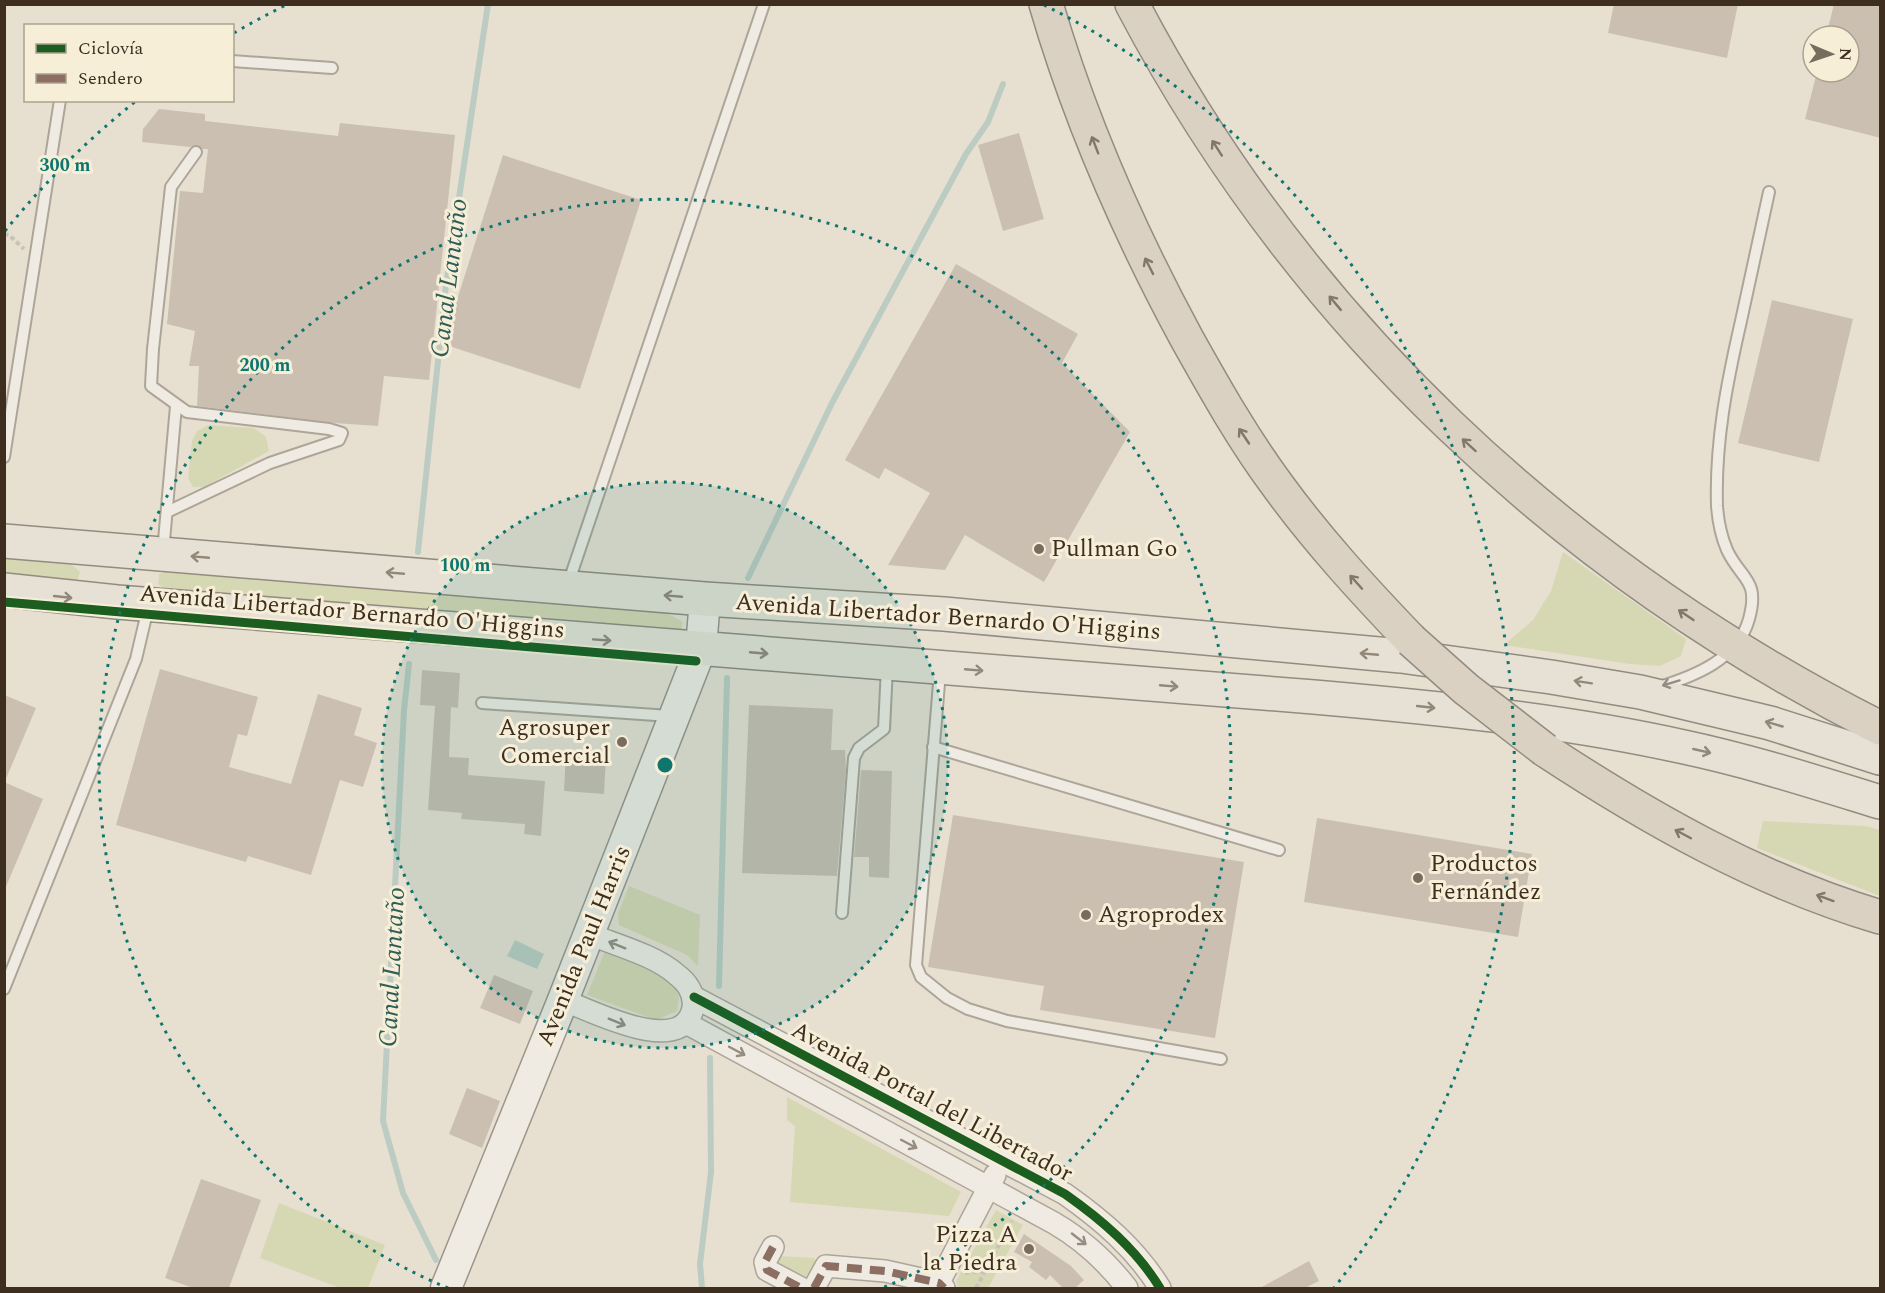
<svg xmlns="http://www.w3.org/2000/svg" width="1885" height="1293" font-family="Spectral,serif">
<style>
.green{fill:#d6d7b3}
.water{fill:#bcccc2}
.lines{fill:none;stroke-linecap:round;stroke-linejoin:round}
.stream{stroke:#bcccc2;stroke-width:6}
.building{fill:#cbbfb2}
.service-casing{stroke:#ada599;stroke-width:14}
.minor-casing{stroke:#ada599;stroke-width:24}
.secondary-casing{stroke:#9c958a;stroke-width:33}
.primary-casing{stroke:#928b80;stroke-width:36}
.motorway-casing{stroke:#928b80;stroke-width:36}
.path{stroke:#c8c2b9;stroke-width:4;stroke-dasharray:4.5 3;stroke-linecap:butt}
.service{stroke:#efebe3;stroke-width:10}
.minor{stroke:#efebe3;stroke-width:21}
.secondary{stroke:#efebe3;stroke-width:30}
.primary{stroke:#e6e1d4;stroke-width:33}
.motorway{stroke:#dad1c2;stroke-width:33}
.motorway-bridge-casing{stroke:#928b80;stroke-width:36;stroke-linecap:butt}
.motorway-bridge{stroke:#dad1c2;stroke-width:33}
.quiet{stroke:#8d6e63;stroke-width:8;stroke-dasharray:15 8;stroke-linecap:butt}
.cycleway-casing{stroke:#f7eed8;stroke-width:13}
.cycleway{stroke:#1b5e20;stroke-width:9}
.oneway{stroke:#847769}
.oneway2{stroke:#92887a}
.oneway3{stroke:#968c82}
.ring{fill:none;stroke:#0f766e;stroke-width:3;stroke-dasharray:3 6}
.poi-dot{fill:#786c5e;stroke:#f7eed8;stroke-width:2}
.labels{text-anchor:middle;dominant-baseline:central;stroke-width:6;stroke-linejoin:round;paint-order:stroke}
.poi-label{font-size:24px;fill:#3d2e20;stroke:#f7eed8;text-anchor:start}
.street-label{font-size:24px;fill:#3d2e20;stroke:#f7eed8}
.water-label{font-size:26px;font-style:italic;fill:#2f5d5a;stroke:#f7eed8}
.centre{fill:#0f766e;stroke:#f7eed8;stroke-width:3}
.ring-label{font-size:18px;text-anchor:middle;font-weight:bold;fill:#0f766e;stroke:#f7eed8;stroke-width:6;stroke-linejoin:round;paint-order:stroke}
</style>
<rect width="100%" height="100%" fill="#e7e0d1"/>
<g class="green">
<polygon points="208,425 254,428 266,437 269,451 204,487 193,487 188,478 192,441 197,431"/>
<polygon points="1563,552 1686,639 1681,656 1660,666 1630,664 1504,645 1533,620 1551,591"/>
<polygon points="4,557 64,562 70,563 80,572 77,581 5,578"/>
<polygon points="171,570 665,612 683,622 681,630 168,590 158,584 159,574"/>
<polygon points="1763,821 1866,826 1880,830 1880,896 1757,848"/>
<polygon points="629,886 700,915 698,966 687,955 619,925 618,914"/>
<path d="M605 951C624 960 667 974 677 992 680 998 678 1005 677 1011L656 1020 587 995Z"/>
<polygon points="787,1097 961,1192 949,1216 790,1202 795,1126 787,1120"/>
<polygon points="279,1203 385,1245 368,1288 340,1288 260,1258"/>
<polygon points="996,1210 1023,1225 988,1288 958,1288 956,1281"/>
<polygon points="779,1256 814,1258 818,1264 809,1282 775,1263"/>
</g>
<polygon class="water" points="515,940 544,954 537,969 507,956"/>
<g class="lines">
<g class="stream">
<polyline points="418,552 446,285 488,4"/>
<polyline points="748,578 832,403 966,154 988,122 1003,84"/>
<polyline points="409,664 404,710 383,1121 403,1193 436,1260"/>
<polyline points="719,986 727,678"/>
<polyline points="702,1288 700,1264 711,1172 710,1058"/>
</g>
</g>
<g class="building">
<polygon points="1614,4 1738,4 1727,58 1608,33"/>
<polygon points="1834,4 1881,4 1881,138 1805,119 1817,72 1849,72 1849,36 1826,36"/>
<polygon points="159,109 205,114 205,121 338,136 340,123 455,135 429,380 384,376 378,426 334,423 197,406 199,366 189,366 195,331 167,324 180,191 203,193 208,149 203,149 197,145 190,147 142,142 143,129"/>
<polygon points="1019,133 1044,219 1003,231 978,145"/>
<polygon points="503,155 641,200 580,389 443,344"/>
<polygon points="956,264 1078,334 1062,363 1130,432 1044,582 965,535 945,570 888,565 930,493 885,468 879,479 845,460"/>
<polygon points="1772,300 1853,319 1819,462 1738,443"/>
<polygon points="160,669 258,697 247,736 238,734 229,767 291,784 318,694 362,708 354,735 377,743 363,787 340,780 311,875 248,856 246,862 116,825"/>
<polygon points="422,670 460,673 458,708 451,707 449,757 469,758 468,775 545,781 541,836 524,834 525,824 461,819 462,813 428,810 435,706 420,705"/>
<polygon points="4,695 36,708 5,781 4,781"/>
<polygon points="749,705 833,709 831,750 845,750 846,770 837,876 742,873"/>
<polygon points="566,752 606,755 604,794 564,791"/>
<polygon points="861,770 892,771 889,878 869,877 869,857 854,857"/>
<polygon points="4,782 43,799 5,889 4,889"/>
<polygon points="953,815 1244,862 1215,1038 1040,1010 1044,986 928,967"/>
<polygon points="1317,818 1532,854 1518,937 1304,902"/>
<polygon points="494,975 533,991 520,1024 480,1008"/>
<polygon points="467,1088 500,1101 482,1148 449,1134"/>
<polygon points="201,1179 261,1200 229,1288 193,1288 165,1278"/>
<polygon points="1024,1234 1071,1266 1084,1280 1075,1288 1063,1288 1050,1275 1046,1280 1029,1267 1032,1262 1014,1252"/>
<polygon points="1309,1261 1319,1281 1305,1288 1260,1288"/>
</g>
<g class="lines">
<defs>
<g id="service">
<polyline points="232,61 332,68"/>
<polyline points="4,457 60,100"/>
<polyline points="167,512 270,463 339,440 342,433 329,429 187,412 151,386 153,349 171,187 196,152"/>
<polyline points="163,552 176,406"/>
<polyline points="568,584 764,4"/>
<polyline points="940,671 916,965 921,977 947,998 968,1009 1007,1021 1221,1059"/>
<path d="M1659 687C1695 676 1738 659 1749 619 1760 579 1741 580 1727 550 1721 536 1718 520 1717 506 1715 442 1727 382 1741 321 1750 278 1760 235 1769 192"/>
<polyline points="482,703 670,716"/>
<polyline points="933,747 1279,850"/>
<polyline points="842,913 854,758 859,748 884,729 887,667"/>
<polyline points="4,989 136,659 148,608"/>
</g>
<g id="minor">
<path d="M694 997 1065 1194C1102 1220 1136 1249 1160 1288"/>
<path d="M563 1000C590 1010 683 1059 693 1008 695 994 688 983 676 974 654 955 616 945 589 934"/>
<path d="M686 1023 1054 1223C1083 1240 1107 1262 1127 1288"/>
<polyline points="773,1247 765,1262 767,1270 801,1288"/>
<polyline points="814,1288 826,1266 885,1271 939,1283 944,1288"/>
<polyline points="936,1288 995,1175"/>
</g>
<polyline id="secondary" points="446,1288 563,1000 696,661 701,648 705,599"/>
<g id="primary">
<polyline points="4,541 705,599 944,614 1401,656 1551,677 1640,692 1770,723 1880,758"/>
<path d="M4 590 117 602 1314 697C1439 708 1562 720 1684 747 1750 761 1815 782 1880 802"/>
</g>
<g id="motorway">
<path d="M1046 4C1080 121 1129 232 1187 339 1215 389 1243 439 1278 486 1318 541 1364 591 1411 640"/>
<path d="M1132 4C1299 322 1562 567 1880 728"/>
<path d="M1545 750C1650 819 1759 881 1880 917"/>
</g>
</defs>
<use href="#service" class="service-casing"/>
<use href="#minor" class="minor-casing"/>
<use href="#secondary" class="secondary-casing"/>
<use href="#primary" class="primary-casing"/>
<use href="#motorway" class="motorway-casing"/>
<g class="path">
<polyline points="4,234 9,235 24,249"/>
<polyline points="965,1273 984,1271"/>
<polyline points="976,1288 1012,1221"/>
</g>
<use href="#service" class="service"/>
<use href="#minor" class="minor"/>
<use href="#secondary" class="secondary"/>
<use href="#primary" class="primary"/>
<use href="#motorway" class="motorway"/>
<defs>
<polyline id="motorway-bridge" points="1411,640 1466,689 1545,750"/>
</defs>
<use href="#motorway-bridge" class="motorway-bridge-casing"/>
<use href="#motorway-bridge" class="motorway-bridge"/>
<g class="quiet">
<polyline points="773,1247 765,1262 767,1270 801,1288"/>
<polyline points="814,1288 826,1266 885,1271 939,1283 944,1288"/>
</g>
<defs>
<g id="cycleway">
<polyline points="4,602 696,661"/>
<path d="M694 997 1065 1194C1102 1220 1136 1249 1160 1288"/>
</g>
</defs>
<use href="#cycleway" class="cycleway-casing"/>
<use href="#cycleway" class="cycleway"/>
</g>
<defs><path id="oneway-shaft" d="M-6 0H5M1.5-3L5.5 0L1.5 3" fill="none" stroke-width="1.6" stroke-linecap="round" stroke-linejoin="round" transform="scale(1.5)"/></defs>
<g class="oneway">
<use href="#oneway-shaft" transform="translate(1095 145) rotate(-111)"/>
<use href="#oneway-shaft" transform="translate(1217 148) rotate(-123)"/>
<use href="#oneway-shaft" transform="translate(1149 266) rotate(-117)"/>
<use href="#oneway-shaft" transform="translate(1335 303) rotate(-130)"/>
<use href="#oneway-shaft" transform="translate(1244 436) rotate(-124)"/>
<use href="#oneway-shaft" transform="translate(1469 445) rotate(-138)"/>
<use href="#oneway-shaft" transform="translate(1356 582) rotate(-132)"/>
<use href="#oneway-shaft" transform="translate(1686 615) rotate(-146)"/>
<use href="#oneway-shaft" transform="translate(1683 834) rotate(-152)"/>
<use href="#oneway-shaft" transform="translate(1825 898) rotate(-160)"/>
</g>
<g class="oneway2">
<use href="#oneway-shaft" transform="translate(200 557) rotate(-175)"/>
<use href="#oneway-shaft" transform="translate(395 573) rotate(-175)"/>
<use href="#oneway-shaft" transform="translate(673 596) rotate(-175)"/>
<use href="#oneway-shaft" transform="translate(63 597) rotate(6)"/>
<use href="#oneway-shaft" transform="translate(602 640) rotate(4)"/>
<use href="#oneway-shaft" transform="translate(759 653) rotate(5)"/>
<use href="#oneway-shaft" transform="translate(1369 654) rotate(-175)"/>
<use href="#oneway-shaft" transform="translate(974 670) rotate(5)"/>
<use href="#oneway-shaft" transform="translate(1583 682) rotate(-171)"/>
<use href="#oneway-shaft" transform="translate(1169 686) rotate(5)"/>
<use href="#oneway-shaft" transform="translate(1426 707) rotate(6)"/>
<use href="#oneway-shaft" transform="translate(1774 724) rotate(-164)"/>
<use href="#oneway-shaft" transform="translate(1702 751) rotate(13)"/>
</g>
<g class="oneway3">
<use href="#oneway-shaft" transform="translate(1671 683) rotate(163)"/>
<use href="#oneway-shaft" transform="translate(617 945) rotate(-158)"/>
<use href="#oneway-shaft" transform="translate(617 1022) rotate(22)"/>
<use href="#oneway-shaft" transform="translate(737 1051) rotate(28)"/>
<use href="#oneway-shaft" transform="translate(909 1144) rotate(28)"/>
<use href="#oneway-shaft" transform="translate(1079 1239) rotate(38)"/>
</g>
<circle cx="665" cy="765" r="283" fill="#0f766e" fill-opacity=".12"/>
<g class="ring">
<circle cx="665" cy="765" r="283"/>
<path d="M448 1288A566 566 0 1 1 882 1288"/>
<path d="M5 231A849 849 0 0 1 136 101M234 33A849 849 0 0 1 286 5M1044 5A849 849 0 0 1 1334 1288"/>
</g>
<g class="poi-dot">
<circle cx="1039" cy="549" r="6"/>
<circle cx="622" cy="742" r="6"/>
<circle cx="1418" cy="878" r="6"/>
<circle cx="1086" cy="915" r="6"/>
<circle cx="1029" cy="1249" r="6"/>
</g>
<g class="labels">
<g class="poi-label">
<text x="1051" y="549">Pullman Go</text>
<text x="610" y="728" text-anchor="end">Agrosuper<tspan x="610" dy="28">Comercial</tspan></text>
<text x="1430" y="864">Productos<tspan x="1430" dy="28">Fernández</tspan></text>
<text x="1098" y="915">Agroprodex</text>
<text x="1017" y="1235" text-anchor="end">Pizza A<tspan x="1017" dy="28">la Piedra</tspan></text>
</g>
<g class="street-label">
<text transform="translate(352 612) rotate(5)">Avenida Libertador Bernardo O'Higgins</text>
<text transform="translate(948 617) rotate(4)">Avenida Libertador Bernardo O'Higgins</text>
<text transform="translate(584 946) rotate(-68)">Avenida Paul Harris</text>
<text transform="translate(932 1102) rotate(28)">Avenida Portal del Libertador</text>
</g>
<g class="water-label">
<text transform="translate(449 278) rotate(-83)">Canal Lantaño</text>
<text transform="translate(392 967) rotate(-87)">Canal Lantaño</text>
</g>
</g>
<circle cx="665" cy="765" r="9" class="centre"/>
<g class="ring-label">
<text x="65" y="171">300 m</text>
<text x="265" y="371">200 m</text>
<text x="465" y="571">100 m</text>
</g>
<rect width="1885" height="1293" fill="none" stroke="#3d2e20" stroke-width="12"/>
<rect x="24" y="24" width="210" height="78" fill="#f7eed8" stroke="#ada18e" stroke-width="1.5"/>
<rect x="36" y="44" width="30" height="9" fill="#1b5e20" stroke="#ada18e" stroke-width="1.5"/>
<text x="78" y="54" font-size="18" fill="#3d2e20">Ciclovía</text>
<rect x="36" y="74" width="30" height="9" fill="#8d6e63" stroke="#ada18e" stroke-width="1.5"/>
<text x="78" y="84" font-size="18" fill="#3d2e20">Sendero</text>
<g transform="translate(1831 54) rotate(92)"><circle r="28" fill="#f7eed8" stroke="#ada18e" stroke-width="1.5"/>
<path d="M0-4.5L10 22L0 15L-10 22Z" fill="#786c5e"/>
<text y="-9" font-size="16" font-weight="bold" text-anchor="middle" fill="#3d2e20">N</text>
</g>
</svg>
